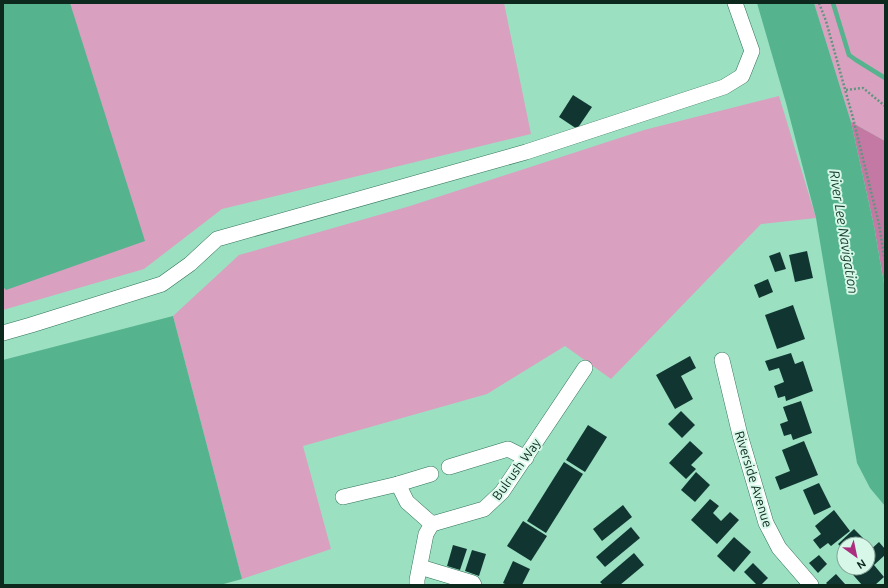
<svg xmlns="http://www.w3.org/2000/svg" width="888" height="588" font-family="Ubuntu,sans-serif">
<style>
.green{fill:#daa0c0}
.forest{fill:#c379a3}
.water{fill:#55b38e}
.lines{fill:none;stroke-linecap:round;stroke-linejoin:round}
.stream{stroke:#55b38e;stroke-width:4.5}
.building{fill:#113632}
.minor-casing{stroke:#307359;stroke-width:16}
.path{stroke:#61957f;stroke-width:2.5;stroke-dasharray:2 2;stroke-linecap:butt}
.minor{stroke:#fff;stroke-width:15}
.labels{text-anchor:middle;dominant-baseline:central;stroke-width:4;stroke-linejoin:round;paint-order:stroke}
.street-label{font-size:13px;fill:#0d291e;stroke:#d7f8e9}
.water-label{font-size:14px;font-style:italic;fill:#163f2f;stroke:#d7f8e9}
</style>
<rect width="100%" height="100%" fill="#9ce0c2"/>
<g class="green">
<polygon points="3,3 504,3 531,134 222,209 144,269 3,310"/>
<polygon points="814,3 885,3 885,141 851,122"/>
<polygon points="779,96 816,218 761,224 611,379 565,346 487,394 303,446 331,549 242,579 173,316 239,255 410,206 644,130"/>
</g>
<polygon class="forest" points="851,122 885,141 885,289 874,226"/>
<g class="water">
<polygon points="3,3 70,3 145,241 6,290 3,287"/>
<polygon points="757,3 814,3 851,122 874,226 885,289 885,506 870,488 857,463 816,218 786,103"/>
<polygon points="173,316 242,579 220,585 3,585 3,360"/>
</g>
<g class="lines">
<polyline class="stream" points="833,3 849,55 856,60 885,78"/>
</g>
<g class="building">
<polygon points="573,95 592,107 577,129 559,117"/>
<polygon points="807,251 813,278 795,282 789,255"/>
<polygon points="780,252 786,269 775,272 769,256"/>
<polygon points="768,279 773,292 759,298 754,285"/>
<polygon points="793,305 805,339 777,349 765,315"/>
<polygon points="791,353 795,364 803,361 813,391 786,401 785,396 778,398 774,386 784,382 779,368 769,371 765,361"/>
<polygon points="690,356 696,368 681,376 693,399 675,409 656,375"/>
<polygon points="801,401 812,433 793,440 791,434 784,436 780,424 788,421 783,407"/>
<polygon points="681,411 695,425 682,438 668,424"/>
<polygon points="588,425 607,437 585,472 566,460"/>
<polygon points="690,441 703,453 691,465 696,469 686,479 669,463"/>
<polygon points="804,441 818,475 780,490 775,477 790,471 782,450"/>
<polygon points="564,462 583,474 546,533 527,521"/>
<polygon points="696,472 710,485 695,502 681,490"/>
<polygon points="819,483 831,507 814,515 803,490"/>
<polygon points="710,499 719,506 713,513 721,521 730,512 739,520 717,544 691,520"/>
<polygon points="623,505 632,517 602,541 593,529"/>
<polygon points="834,510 850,531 831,546 828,543 820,549 813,540 821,534 815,526"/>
<polygon points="523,521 547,536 531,561 507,546"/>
<polygon points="631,527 640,538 605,567 596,557"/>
<polygon points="854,529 867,542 864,544 844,544 844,550 838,544"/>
<polygon points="734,537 751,552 734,572 717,556"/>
<polygon points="879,542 885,549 885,555 874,565 884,577 875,585 862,585 847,568 868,568 868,552"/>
<polygon points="453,545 467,549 460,570 447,566"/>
<polygon points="472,550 486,554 479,576 465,571"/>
<polygon points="634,553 644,565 620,585 603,585 600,582"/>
<polygon points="819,555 827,564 818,573 809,563"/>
<polygon points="513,561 530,569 522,585 507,585 503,583"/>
<polygon points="753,563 768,578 761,585 757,585 744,572"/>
<polygon points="836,574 845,584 844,585 828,585 826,583"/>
</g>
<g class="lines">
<defs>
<g id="minor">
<polyline points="3,333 31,325 162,284 190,264 217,239 526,152 724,87 742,76 752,51 735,3"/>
<polyline points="722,360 740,435 766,523 779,548 811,585"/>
<polyline points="449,467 508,449 526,458"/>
<polyline points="398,484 407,502 432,524"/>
<polyline points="343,497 398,484 431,474"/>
<polyline points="420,567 473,583 474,585"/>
<polyline points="417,585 417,580 426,534 432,524 484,509 502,492 585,368"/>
</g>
</defs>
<use href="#minor" class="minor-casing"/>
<g class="path">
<polyline points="819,3 826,21 853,118 879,224 885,262"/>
<polyline points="846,90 863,88 885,106"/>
</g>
<use href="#minor" class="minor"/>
</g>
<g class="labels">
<g class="street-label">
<text transform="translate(516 469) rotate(-54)">Bulrush Way</text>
<text transform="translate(754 479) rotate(73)">Riverside Avenue</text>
</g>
<g class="water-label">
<text transform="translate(844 232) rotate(81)">River Lee Navigation</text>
</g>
</g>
<rect width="888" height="588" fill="none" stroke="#0d291e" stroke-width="8"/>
<g transform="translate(856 556) rotate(147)"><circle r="19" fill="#d7f8e9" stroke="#86a598"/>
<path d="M0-3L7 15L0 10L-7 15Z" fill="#ab2e7f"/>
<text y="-6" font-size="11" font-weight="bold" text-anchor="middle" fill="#0d291e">N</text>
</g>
</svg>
